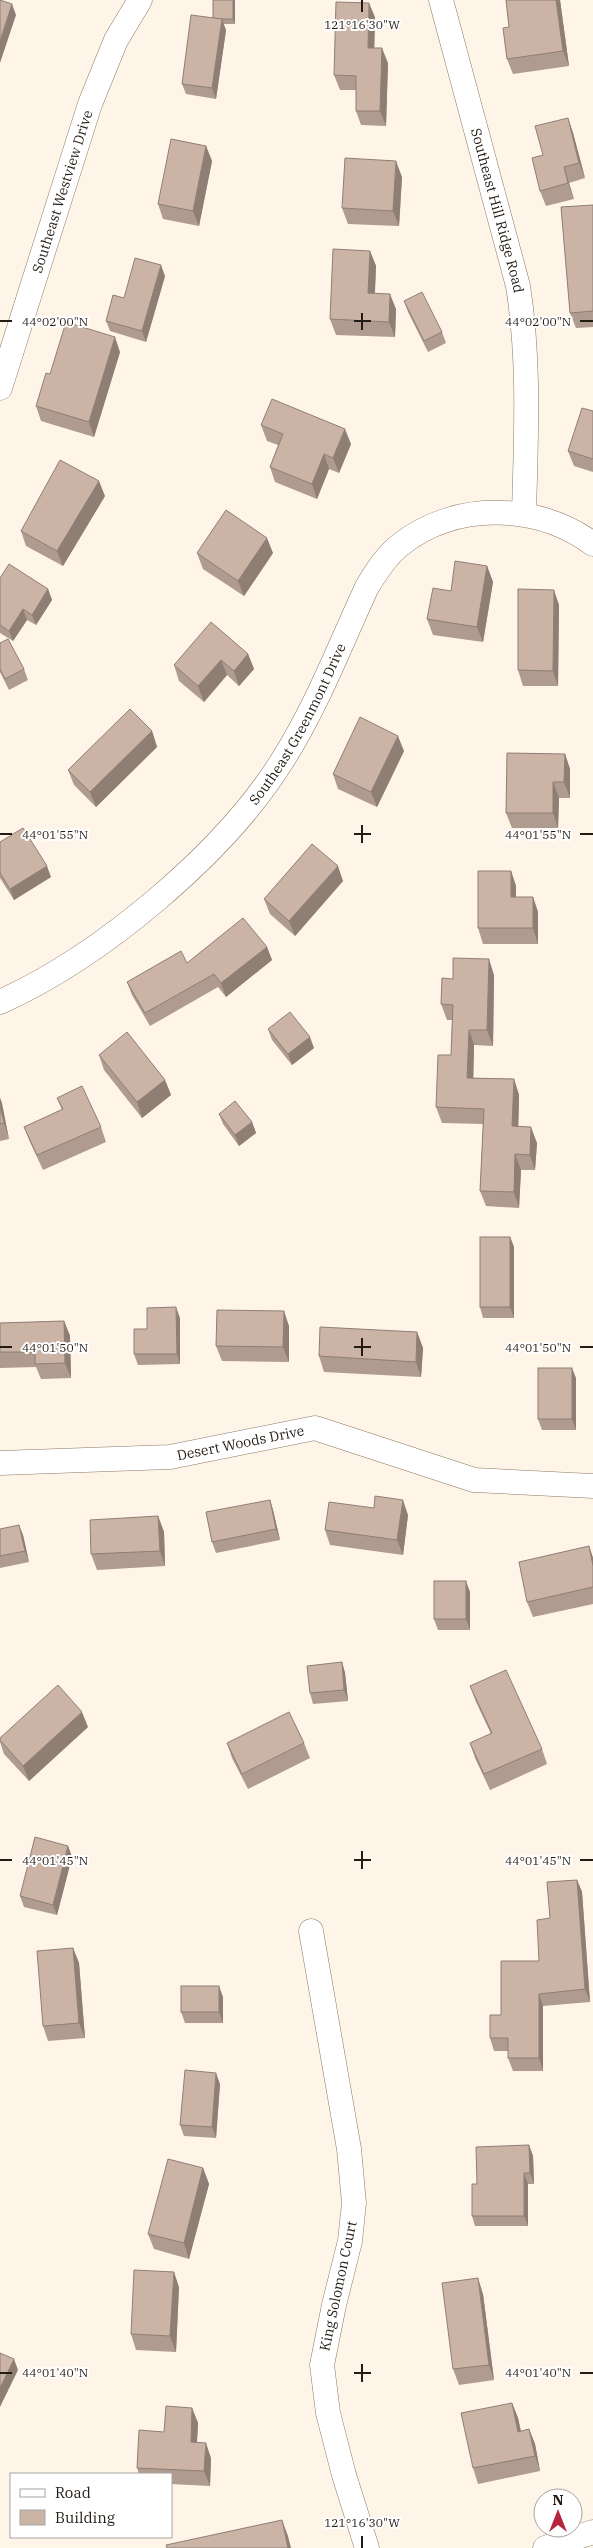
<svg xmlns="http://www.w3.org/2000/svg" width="593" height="2548" font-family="'IBM Plex Serif',serif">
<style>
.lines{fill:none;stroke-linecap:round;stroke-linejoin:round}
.street-casing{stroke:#8a7a67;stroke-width:25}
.street{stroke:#fff;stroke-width:24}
.wall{fill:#af9b8f}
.shaded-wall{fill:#8e7e74}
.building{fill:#cbb4a6;stroke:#8e7e74}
.ticks{fill:none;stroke:#231c15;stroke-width:2}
.labels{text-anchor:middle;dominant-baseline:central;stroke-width:4;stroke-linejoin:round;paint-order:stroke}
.street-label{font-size:14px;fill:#231c15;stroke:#fff}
.ticks-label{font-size:12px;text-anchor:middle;fill:#231c15;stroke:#fff;stroke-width:4;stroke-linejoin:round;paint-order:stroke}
</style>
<rect width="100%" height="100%" fill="#fff4e8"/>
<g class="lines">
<defs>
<g id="street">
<path id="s1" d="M441 0 518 286C530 362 526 437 524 513"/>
<path id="s2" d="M0 388 90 104 116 40 140 0"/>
<path id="s3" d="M0 1002C100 957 224 854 282 761 317 706 340 645 367 587 376 572 386 556 400 545 456 501 537 503 593 544"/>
<path id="s4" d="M0 1463 170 1457 315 1428 474 1480 593 1486"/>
<polyline points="311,1931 349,2149 354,2203 350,2241 334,2305 322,2365 328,2413 344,2475 367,2548"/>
<polyline points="545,2548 593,2532"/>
</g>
</defs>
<use href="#street" class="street-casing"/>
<use href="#street" class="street"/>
</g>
<g class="wall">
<polygon points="235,0 235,24 223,24 226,30 216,99 186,94 182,84 213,18"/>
<polygon points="506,0 560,0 569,66 513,74 507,59 509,27"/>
<polygon points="375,17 374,48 388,63 386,126 361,125 356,111 356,90 340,90 334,75"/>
<polygon points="568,118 573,133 585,178 569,183 574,199 546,206 540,191 543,155"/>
<polygon points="206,146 212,161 199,226 163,219 158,204"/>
<polygon points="402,177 399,226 348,224 342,208"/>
<polygon points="593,205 593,327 576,328 570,313"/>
<polygon points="370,251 376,266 375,293 396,309 395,337 336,335 330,319"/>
<polygon points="165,276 146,342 110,331 106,321 124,298"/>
<polygon points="404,301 442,332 446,343 428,352 408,312"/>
<polygon points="120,352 94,437 41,421 36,406 50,374"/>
<polygon points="593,411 593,472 574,466 568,451"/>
<polygon points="261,425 351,444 339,473 329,469 317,499 275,482 270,467 278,445 267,441"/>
<polygon points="105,496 63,566 26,546 21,531"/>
<polygon points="197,553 273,553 244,596 203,569"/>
<polygon points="487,566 493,582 483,642 433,635 427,619 451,591"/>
<polygon points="0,578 48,589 52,600 36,625 27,620 13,641 0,633"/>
<polygon points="559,605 558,686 523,686 518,670"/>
<polygon points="0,643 24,669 28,680 9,690 0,672"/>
<polygon points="248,654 254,669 239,686 227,675 204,702 179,681 174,665"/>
<polygon points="152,731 157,747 96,807 74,785 68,770"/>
<polygon points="404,751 377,807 338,789 333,774"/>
<polygon points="565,754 570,769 570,798 559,798 558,828 512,828 506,813"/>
<polygon points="0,842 51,877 14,900 0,878"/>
<polygon points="511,871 516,886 516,897 533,897 538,912 538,944 483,944 478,928"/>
<polygon points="343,881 295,936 270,914 264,899"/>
<polygon points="267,947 272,960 226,997 218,987 150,1026 132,995 127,982"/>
<polygon points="494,975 493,1046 474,1045 473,1078 514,1079 519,1095 518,1127 537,1143 535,1170 521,1170 519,1208 486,1206 480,1191 483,1124 442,1123 436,1107 451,1055 452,1020 447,1020 441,1004 453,979"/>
<polygon points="268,1029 314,1048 292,1065 272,1040"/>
<polygon points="99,1055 165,1080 171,1095 142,1118 104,1070"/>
<polygon points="0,1098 9,1139 0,1141"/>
<polygon points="57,1098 101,1127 106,1142 43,1170 30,1142 24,1127 62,1110"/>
<polygon points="219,1114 252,1122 256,1133 239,1146 223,1124"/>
<polygon points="510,1237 514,1247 514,1318 483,1318 480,1307"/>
<polygon points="180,1318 180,1364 138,1365 134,1354 147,1329"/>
<polygon points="64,1321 70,1336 71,1378 41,1379 36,1367 0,1368 0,1323"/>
<polygon points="289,1326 289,1362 222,1361 216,1346"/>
<polygon points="417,1332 423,1348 421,1377 324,1372 319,1356"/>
<polygon points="576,1378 576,1430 542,1430 538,1419"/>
<polygon points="270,1500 273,1510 280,1540 216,1553 212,1542"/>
<polygon points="408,1515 403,1555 330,1545 325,1530"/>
<polygon points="158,1516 164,1532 165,1566 97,1570 91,1554"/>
<polygon points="0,1529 23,1535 29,1562 0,1568"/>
<polygon points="589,1546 593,1558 593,1604 533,1617 527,1602"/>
<polygon points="470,1592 470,1630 438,1630 434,1619"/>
<polygon points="342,1662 345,1673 348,1701 313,1704 310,1693"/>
<polygon points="470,1686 542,1749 547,1764 490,1790 475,1758 470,1743 491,1734 476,1702"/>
<polygon points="88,1727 29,1781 4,1754 0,1742 0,1738"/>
<polygon points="227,1743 304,1743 310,1758 248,1789 232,1758"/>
<polygon points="68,1846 72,1857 57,1915 24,1907 20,1896"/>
<polygon points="577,1880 582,1892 590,2002 543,2006 543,2071 513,2071 508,2058 508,2051 494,2051 490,2038 501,2015 539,1961 550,1918"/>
<polygon points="73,1948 79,1963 85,2038 48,2041 43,2026"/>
<polygon points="223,1997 223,2023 185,2023 181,2012"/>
<polygon points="220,2084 216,2138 184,2136 180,2125"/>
<polygon points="529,2145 533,2156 534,2184 528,2184 528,2226 475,2226 472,2216 477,2184"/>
<polygon points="203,2168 209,2184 189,2259 154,2249 148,2234"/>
<polygon points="179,2287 176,2352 136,2350 131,2334"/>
<polygon points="483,2294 494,2380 459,2385 453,2369"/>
<polygon points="512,2403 518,2418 521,2431 529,2429 535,2444 540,2471 478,2484 473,2468"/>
<polygon points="192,2408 198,2423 197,2443 211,2458 210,2486 171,2484 171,2474 139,2474 137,2468 164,2432"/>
</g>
<g class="shaded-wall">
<polygon points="233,0 235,0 235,24 233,19"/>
<polygon points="556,0 560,0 569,66 563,51"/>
<polygon points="369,3 375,17 374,62 368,48"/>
<polygon points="12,4 16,15 0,63 0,41"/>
<polygon points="222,19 226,30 216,99 212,88"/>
<polygon points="382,48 388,63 386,126 380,111"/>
<polygon points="568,118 573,133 585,178 579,163"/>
<polygon points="206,146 212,161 199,226 193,211"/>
<polygon points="396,161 402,177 399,226 393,211"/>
<polygon points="564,167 574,199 568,183"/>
<polygon points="370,251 376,266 374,308 368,293"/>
<polygon points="161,265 165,276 146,342 142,331"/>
<polygon points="390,294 396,309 395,337 389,322"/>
<polygon points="115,337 120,352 94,437 89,422"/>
<polygon points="345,429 351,444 339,473 333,458"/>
<polygon points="324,454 329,469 317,499 312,484"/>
<polygon points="99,481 105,496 63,566 57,551"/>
<polygon points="267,538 273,553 244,596 238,581"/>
<polygon points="487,566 493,582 483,642 477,627"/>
<polygon points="48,589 52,600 36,625 32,615"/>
<polygon points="554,590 559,605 558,686 553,671"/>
<polygon points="23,609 27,620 13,641 9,631"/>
<polygon points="248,654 254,669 239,686 234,671"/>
<polygon points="221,660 227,675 204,702 198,686"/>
<polygon points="152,731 157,747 96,807 90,792"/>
<polygon points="398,736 404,751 377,807 371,792"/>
<polygon points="565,754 570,769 570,798 564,782"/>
<polygon points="553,782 559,798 558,828 553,813"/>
<polygon points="47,866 51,877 14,900 10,889"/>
<polygon points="338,866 343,881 295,936 289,921"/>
<polygon points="511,871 516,886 516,912 511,897"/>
<polygon points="533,897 538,912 538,944 533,928"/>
<polygon points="267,947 272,960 226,997 221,983"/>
<polygon points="489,959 494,975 493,1046 487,1030"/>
<polygon points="469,1030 474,1045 473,1093 467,1078"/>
<polygon points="310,1037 314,1048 292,1065 288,1054"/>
<polygon points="514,1079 519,1095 518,1142 512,1126"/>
<polygon points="165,1080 171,1095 142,1118 137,1102"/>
<polygon points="0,1098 2,1103 9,1139 4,1123 0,1106"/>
<polygon points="252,1122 256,1133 239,1146 235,1135"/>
<polygon points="531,1127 537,1143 535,1170 530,1155"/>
<polygon points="515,1154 521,1170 519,1208 514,1192"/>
<polygon points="510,1237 514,1247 514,1318 510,1307"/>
<polygon points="176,1307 180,1318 180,1364 177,1354"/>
<polygon points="284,1311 289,1326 289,1362 283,1347"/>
<polygon points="64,1321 70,1336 71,1378 65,1363"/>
<polygon points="417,1332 423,1348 421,1377 416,1362"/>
<polygon points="572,1368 576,1378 576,1430 572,1419"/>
<polygon points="270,1500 273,1510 280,1540 276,1529"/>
<polygon points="403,1500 408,1515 403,1555 397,1540"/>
<polygon points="158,1516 164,1532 165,1566 160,1551"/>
<polygon points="19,1525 23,1535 29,1562 25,1551"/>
<polygon points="589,1546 593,1558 593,1566"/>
<polygon points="466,1581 470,1592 470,1630 466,1619"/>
<polygon points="342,1662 345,1673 348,1701 344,1690"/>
<polygon points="82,1712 88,1727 29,1781 23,1766"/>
<polygon points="68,1846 72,1857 57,1915 53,1905"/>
<polygon points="577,1880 582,1892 590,2002 585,1989"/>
<polygon points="73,1948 79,1963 85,2038 79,2023"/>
<polygon points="219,1986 223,1997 223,2023 219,2012"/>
<polygon points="539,1994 543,2006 543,2071 539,2058"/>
<polygon points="216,2073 220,2084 216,2138 212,2127"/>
<polygon points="529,2145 533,2156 534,2184 530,2173"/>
<polygon points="203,2168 209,2184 189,2259 184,2243"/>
<polygon points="524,2173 528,2184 528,2226 524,2216"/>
<polygon points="174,2272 179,2287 176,2352 170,2336"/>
<polygon points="478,2278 483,2294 494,2380 489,2365"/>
<polygon points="14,2359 18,2370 0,2407 0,2388"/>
<polygon points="512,2403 518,2418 524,2447 518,2432"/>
<polygon points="192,2408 198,2423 196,2458 191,2442"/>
<polygon points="529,2429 535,2444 540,2471 535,2456"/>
<polygon points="206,2443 211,2458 210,2486 204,2471"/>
<polygon points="282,2520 288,2536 291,2548 288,2548"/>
</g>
<g class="building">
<polygon points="0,0 12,4 0,41"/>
<polygon points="213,0 233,0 233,19 219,19 213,18"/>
<polygon points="506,0 556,0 563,51 507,59 503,28 509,27"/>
<polygon points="336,2 369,3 368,48 382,48 380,111 356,111 356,76 334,75"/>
<polygon points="191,15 222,19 212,88 182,84"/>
<polygon points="568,118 579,163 564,167 568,183 540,191 532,158 543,155 535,126"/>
<polygon points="171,139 206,146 193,211 158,204"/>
<polygon points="345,158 396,161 393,211 342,208"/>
<polygon points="593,205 593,311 570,313 561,207"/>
<polygon points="333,249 370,251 368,293 390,294 389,322 330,319"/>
<polygon points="135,258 161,265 142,331 106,321 113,295 124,298"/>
<polygon points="422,292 442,332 424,341 404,301"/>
<polygon points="66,322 115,337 89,422 36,406 46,373 50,374"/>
<polygon points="272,399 345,429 333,458 324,454 312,484 270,467 283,434 261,425"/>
<polygon points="582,408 593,411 593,459 568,451"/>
<polygon points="60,460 99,481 57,551 21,531"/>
<polygon points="226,510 267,538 238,581 197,553"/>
<polygon points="455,561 487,566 477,627 427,619 433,588 451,591"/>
<polygon points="9,564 48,589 32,615 23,609 9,631 0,625 0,578"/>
<polygon points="518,589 554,590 553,671 518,670"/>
<polygon points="211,622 248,654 234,671 221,660 198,686 174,665"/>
<polygon points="8,639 24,669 5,679 0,669 0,643"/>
<polygon points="130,709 152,731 90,792 68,770"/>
<polygon points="360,717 398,736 371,792 333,774"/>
<polygon points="507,753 565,754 564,782 553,782 553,813 506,813"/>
<polygon points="23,828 47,866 10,889 0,873 0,842"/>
<polygon points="312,844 338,866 289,921 264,899"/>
<polygon points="478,871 511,871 511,897 533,897 533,928 478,928"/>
<polygon points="243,918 267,947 221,983 214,974 145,1013 127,982 181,951 187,963"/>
<polygon points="453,958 489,959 487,1030 469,1030 467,1078 514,1079 512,1126 531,1127 530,1155 515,1154 514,1192 480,1191 484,1109 436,1107 438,1055 451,1055 453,1005 441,1004 442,978 453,979"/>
<polygon points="290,1012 310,1037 288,1054 268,1029"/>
<polygon points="127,1032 165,1080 137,1102 99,1055"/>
<polygon points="82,1086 101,1127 37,1155 24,1127 63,1109 57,1098"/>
<polygon points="235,1101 252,1122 235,1135 219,1114"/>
<polygon points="0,1106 4,1123 0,1124"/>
<rect x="480" y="1237" width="30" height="70"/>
<polygon points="176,1307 177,1354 134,1354 134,1329 147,1329 147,1308"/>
<polygon points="217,1310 284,1311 283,1347 216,1346"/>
<polygon points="64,1321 65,1363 35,1364 35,1352 0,1352 0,1323"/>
<polygon points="320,1327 417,1332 416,1362 319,1356"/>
<rect x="538" y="1368" width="34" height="51"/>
<polygon points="375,1496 403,1500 397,1540 325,1530 329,1502 374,1508"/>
<polygon points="270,1500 276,1529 212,1542 206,1512"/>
<polygon points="158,1516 160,1551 91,1554 90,1520"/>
<polygon points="19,1525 25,1551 0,1556 0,1529"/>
<polygon points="589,1546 593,1566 593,1587 527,1602 519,1562"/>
<rect x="434" y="1581" width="32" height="38"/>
<polygon points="342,1662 344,1690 310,1693 307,1666"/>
<polygon points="506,1670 542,1749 484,1774 470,1743 492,1733 470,1686"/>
<polygon points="58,1685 82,1712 23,1766 0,1740 0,1738"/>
<polygon points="289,1712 304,1743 242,1774 227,1743"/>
<polygon points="35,1837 68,1846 53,1905 20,1896"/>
<polygon points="577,1880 585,1989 539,1994 539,2058 508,2058 508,2038 490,2038 490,2015 501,2015 501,1961 539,1961 537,1920 550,1918 547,1882"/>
<polygon points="73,1948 79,2023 43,2026 37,1951"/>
<rect x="181" y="1986" width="38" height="26"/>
<polygon points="185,2070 216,2073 212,2127 180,2125"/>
<polygon points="529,2145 530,2173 524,2173 524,2216 472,2216 472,2184 477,2184 476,2147"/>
<polygon points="168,2159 203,2168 184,2243 148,2234"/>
<polygon points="134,2270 174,2272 170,2336 131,2334"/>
<polygon points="478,2278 489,2365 453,2369 442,2283"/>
<polygon points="0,2353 14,2359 0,2388"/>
<polygon points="512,2403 518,2432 529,2429 535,2456 473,2468 461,2413"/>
<polygon points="166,2406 192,2408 191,2442 206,2443 204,2471 137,2468 139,2430 164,2432"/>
<polygon points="282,2520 288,2548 167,2548 166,2545"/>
</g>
<path class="ticks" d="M362 0V12M362 313V330M0 321H12M354 321H371M580 321H593M362 825V843M0 834H12M354 834H371M580 834H593M362 1338V1356M0 1347H12M354 1347H371M580 1347H593M362 1851V1869M0 1860H12M354 1860H371M580 1860H593M362 2364V2382M0 2373H12M354 2373H371M580 2373H593M362 2536V2548"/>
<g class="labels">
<g class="street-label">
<text stroke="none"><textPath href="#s2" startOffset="206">Southeast Westview Drive</textPath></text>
<text stroke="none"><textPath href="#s1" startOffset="218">Southeast Hill Ridge Road</textPath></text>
<text stroke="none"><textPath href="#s3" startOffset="415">Southeast Greenmont Drive</textPath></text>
<text stroke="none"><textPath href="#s4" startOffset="242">Desert Woods Drive</textPath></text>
<text transform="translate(338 2286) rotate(-78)">King Solomon Court</text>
</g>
</g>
<g class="ticks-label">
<text x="362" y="29">121°16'30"W</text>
<text x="55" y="326">44°02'00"N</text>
<text x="538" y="326">44°02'00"N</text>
<text x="55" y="839">44°01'55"N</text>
<text x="538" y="839">44°01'55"N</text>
<text x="55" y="1352">44°01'50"N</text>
<text x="538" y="1352">44°01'50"N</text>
<text x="55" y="1865">44°01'45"N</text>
<text x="538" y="1865">44°01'45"N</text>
<text x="55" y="2377">44°01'40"N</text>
<text x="538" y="2377">44°01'40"N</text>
<text x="362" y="2527">121°16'30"W</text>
</g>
<rect x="10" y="2473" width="162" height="65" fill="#ffffff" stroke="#a7a4a1"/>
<rect x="20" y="2489" width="25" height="8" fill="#ffffff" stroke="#a7a4a1"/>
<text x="55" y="2498" font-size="15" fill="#231c15">Road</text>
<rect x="20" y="2510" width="25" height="15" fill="#cbb4a6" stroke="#a7a4a1"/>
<text x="55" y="2523" font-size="15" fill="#231c15">Building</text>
<g transform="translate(558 2513)"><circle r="24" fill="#ffffff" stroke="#a7a4a1"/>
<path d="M0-4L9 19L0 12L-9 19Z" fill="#b6243e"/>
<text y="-8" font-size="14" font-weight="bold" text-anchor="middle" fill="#231c15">N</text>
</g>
</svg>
